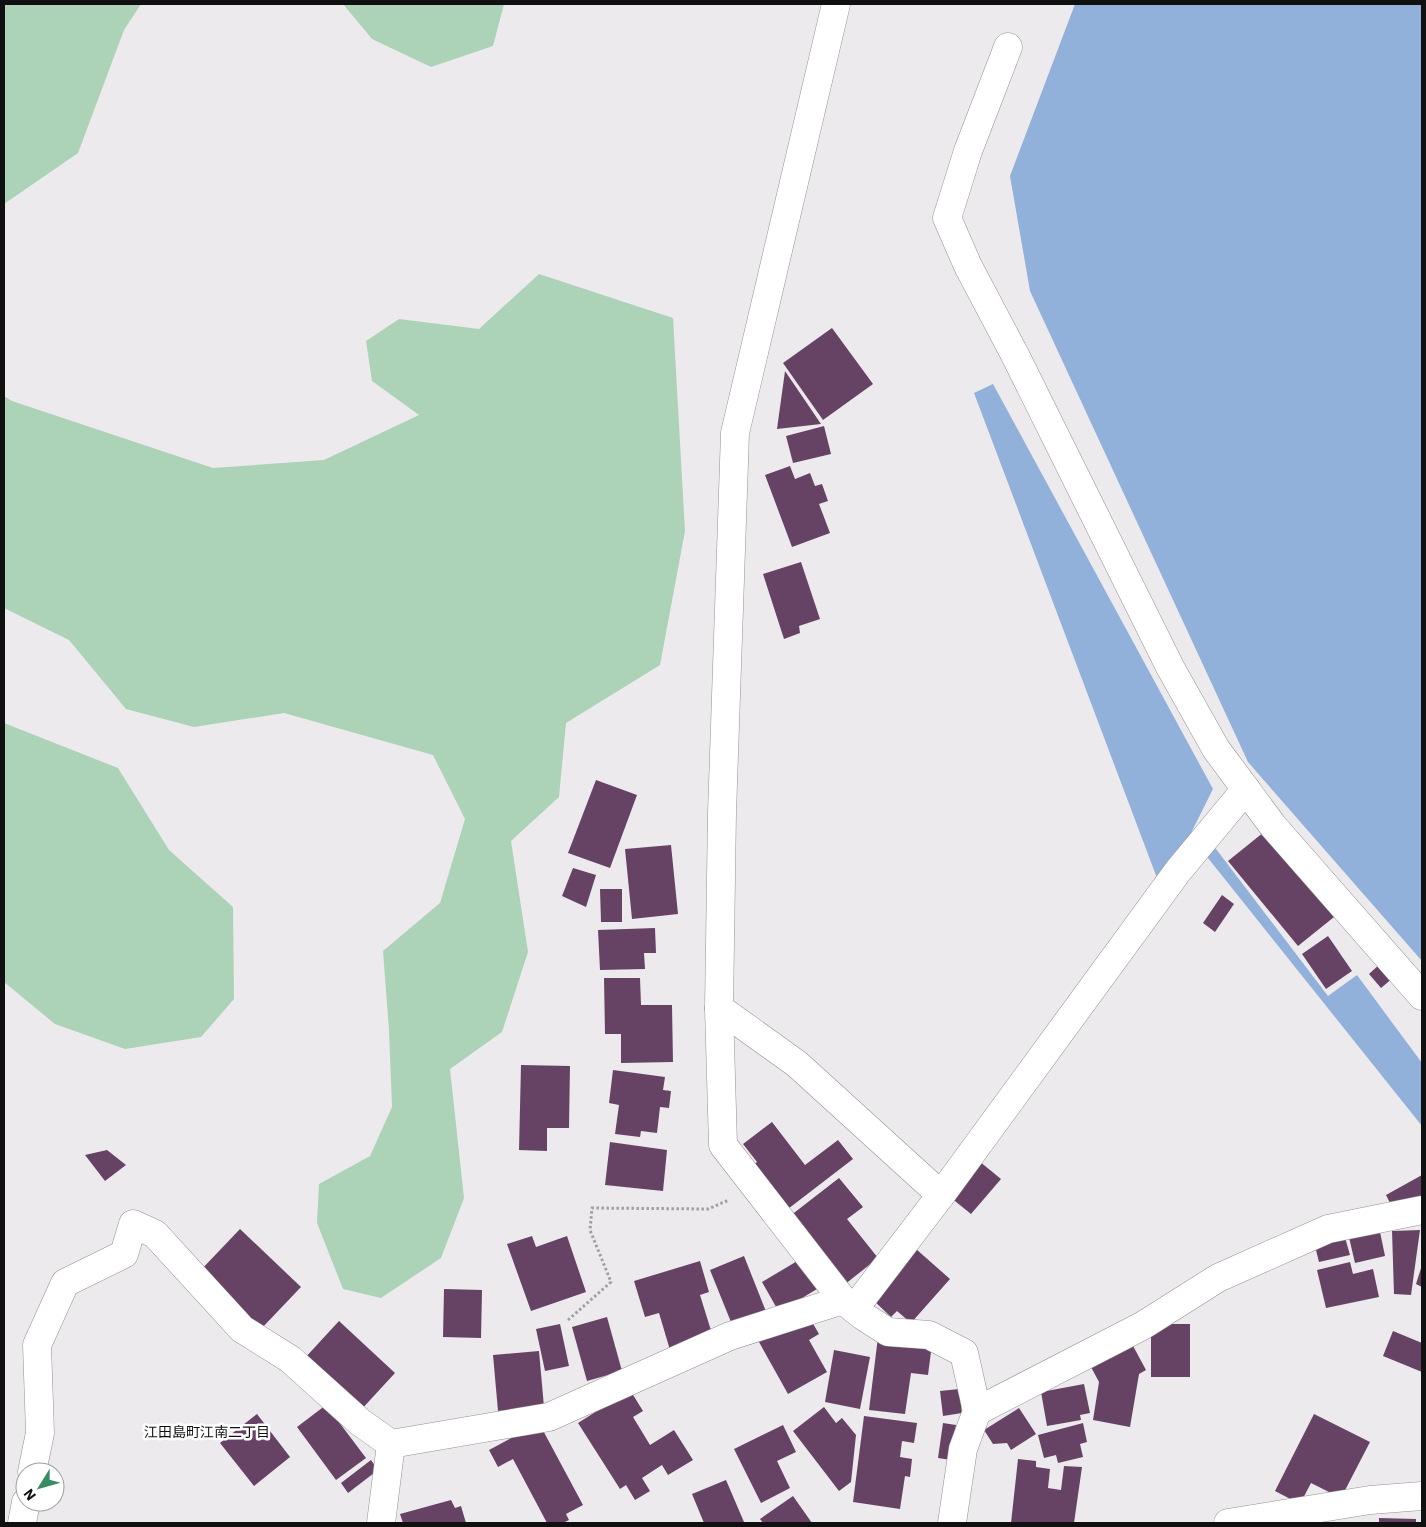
<svg xmlns="http://www.w3.org/2000/svg" width="1426" height="1527" font-family="'IBM Plex Sans','Noto Sans JP',sans-serif">
<style>
.green{fill:#acd2b7}
.water{fill:#91b1da}
.building{fill:#664364}
.lines{fill:none;stroke-linecap:round;stroke-linejoin:round}
.minor-casing{stroke:#949193;stroke-width:29}
.path{stroke:#a19fa1;stroke-width:3;stroke-dasharray:2.5 2.5;stroke-linecap:butt}
.minor{stroke:#fff;stroke-width:28}
.labels{text-anchor:middle;dominant-baseline:central;stroke-width:5;stroke-linejoin:round;paint-order:stroke}
.neighbourhood-label{font-size:14px;fill:#111011;stroke:#fff}
</style>
<rect width="100%" height="100%" fill="#edeaed"/>
<g class="green">
<polygon points="4,4 141,4 124,30 78,153 4,204"/>
<polygon points="343,4 504,4 493,46 431,67 372,39"/>
<polygon points="539,274 673,318 685,531 660,665 566,723 559,797 511,841 528,952 502,1032 450,1069 464,1198 441,1258 381,1298 343,1289 317,1223 319,1184 370,1156 392,1107 389,1030 383,951 440,903 465,819 433,755 284,713 194,727 126,709 69,640 4,608 4,396 12,401 213,468 324,460 419,415 372,381 366,341 399,319 479,329"/>
<polygon points="4,723 118,768 169,850 233,907 234,999 201,1037 125,1049 55,1024 4,982"/>
</g>
<g class="water">
<polygon points="1075,4 1422,4 1422,961 1248,762 1030,291 1010,176"/>
<polygon points="993,384 1213,789 1176,863 1157,878 974,393"/>
<polygon points="1213,845 1328,996 1357,975 1422,1063 1422,1126 1204,853"/>
</g>
<g class="building">
<polygon points="832,328 873,384 823,420 783,363"/>
<polygon points="785,371 821,424 777,429"/>
<polygon points="824,426 831,454 793,463 786,436"/>
<polygon points="790,466 795,479 810,473 815,486 822,484 828,501 819,504 830,533 792,547 765,475"/>
<polygon points="801,562 820,619 799,626 800,633 784,639 763,574"/>
<polygon points="596,780 637,795 610,868 568,853"/>
<polygon points="1264,832 1334,917 1298,946 1228,861"/>
<polygon points="671,845 678,914 632,919 625,849"/>
<polygon points="573,868 596,875 586,907 562,896"/>
<polygon points="600,889 622,889 622,922 601,922"/>
<polygon points="1222,895 1234,904 1215,932 1203,923"/>
<polygon points="655,928 656,953 644,953 645,969 600,970 598,930"/>
<polygon points="1328,936 1352,971 1326,989 1302,954"/>
<polygon points="1381,963 1394,977 1381,988 1369,974"/>
<polygon points="604,978 640,978 641,1005 672,1005 673,1062 621,1063 621,1034 605,1034"/>
<polygon points="521,1065 570,1066 569,1128 547,1128 547,1151 519,1150"/>
<polygon points="613,1070 665,1077 663,1090 671,1091 669,1108 660,1107 657,1133 641,1131 640,1137 615,1134 619,1105 609,1103"/>
<polygon points="772,1122 805,1165 838,1140 853,1159 784,1212 750,1167 757,1162 743,1144"/>
<polygon points="610,1142 667,1150 663,1191 605,1185"/>
<polygon points="107,1150 126,1165 105,1181 85,1155"/>
<polygon points="979,1161 1001,1179 971,1214 950,1197"/>
<polygon points="1422,1175 1422,1204 1393,1209 1386,1195"/>
<polygon points="839,1178 863,1207 847,1219 878,1258 844,1285 790,1216"/>
<polygon points="1379,1227 1385,1256 1355,1263 1348,1233"/>
<polygon points="240,1229 301,1287 260,1330 199,1272"/>
<polygon points="1420,1230 1411,1295 1394,1294 1392,1231"/>
<polygon points="1344,1234 1350,1255 1319,1262 1314,1242"/>
<polygon points="532,1236 536,1247 567,1236 586,1292 531,1311 507,1244"/>
<polygon points="916,1249 950,1279 911,1323 897,1311 891,1317 872,1299"/>
<polygon points="744,1256 767,1314 733,1327 710,1270"/>
<polygon points="799,1260 817,1289 779,1312 762,1282"/>
<polygon points="700,1261 709,1292 700,1295 713,1337 670,1350 659,1313 645,1317 634,1281"/>
<polygon points="1350,1262 1353,1274 1373,1269 1379,1297 1326,1308 1317,1270"/>
<polygon points="1422,1265 1422,1287 1416,1284"/>
<polygon points="444,1289 482,1290 481,1338 443,1337"/>
<polygon points="808,1315 819,1334 809,1340 827,1372 788,1394 759,1342"/>
<polygon points="607,1317 622,1371 587,1381 572,1327"/>
<polygon points="339,1321 395,1373 360,1411 304,1359"/>
<polygon points="560,1324 569,1366 545,1371 536,1329"/>
<rect x="1151" y="1324" width="39" height="53"/>
<polygon points="1393,1331 1422,1343 1422,1372 1383,1356"/>
<polygon points="878,1337 932,1344 928,1375 911,1373 905,1414 869,1410"/>
<polygon points="1132,1344 1146,1370 1139,1374 1130,1427 1093,1420 1099,1382 1091,1367"/>
<polygon points="834,1350 870,1357 860,1409 825,1402"/>
<polygon points="539,1351 544,1407 498,1411 493,1355"/>
<polygon points="1084,1384 1090,1413 1080,1415 1081,1420 1047,1426 1041,1392"/>
<polygon points="959,1389 962,1413 943,1416 940,1391"/>
<polygon points="630,1390 643,1411 633,1417 650,1445 674,1430 693,1460 668,1475 662,1465 642,1478 650,1491 635,1500 626,1485 620,1489 578,1423"/>
<polygon points="326,1405 366,1458 336,1480 297,1427"/>
<polygon points="824,1407 836,1423 842,1418 856,1435 851,1482 839,1491 793,1431"/>
<polygon points="1019,1408 1036,1434 1011,1450 1007,1443 993,1444 984,1430"/>
<polygon points="257,1414 290,1457 254,1486 220,1443"/>
<polygon points="1314,1414 1370,1442 1341,1498 1311,1483 1300,1504 1275,1491"/>
<polygon points="864,1416 917,1423 914,1443 902,1441 900,1457 912,1459 910,1477 905,1476 900,1509 853,1502"/>
<polygon points="539,1423 583,1505 566,1514 569,1520 563,1523 547,1523 513,1459 498,1467 489,1450"/>
<polygon points="943,1423 956,1425 951,1460 938,1458"/>
<polygon points="1083,1423 1087,1442 1080,1444 1083,1457 1058,1463 1056,1455 1044,1458 1038,1435"/>
<polygon points="783,1425 796,1452 777,1461 790,1488 761,1503 734,1449"/>
<polygon points="1018,1459 1036,1461 1036,1467 1050,1469 1048,1488 1061,1490 1064,1466 1082,1467 1074,1523 1011,1523"/>
<polygon points="371,1460 378,1470 348,1493 341,1483"/>
<polygon points="726,1480 744,1522 704,1523 692,1494"/>
<polygon points="793,1496 812,1523 763,1523 760,1519"/>
<polygon points="451,1500 455,1508 461,1506 466,1523 403,1523 400,1514"/>
<polygon points="1379,1518 1416,1519 1416,1523 1379,1523"/>
</g>
<g class="lines">
<defs>
<g id="minor">
<polyline points="836,4 735,433 722,813 719,1008 723,1145 843,1300 863,1316 888,1332 929,1335 964,1353 977,1411 1142,1326 1218,1278 1328,1229 1422,1210"/>
<polyline points="1008,47 968,151 947,218 968,266 1015,355 1170,667 1216,749 1273,826 1422,996"/>
<polyline points="719,1008 797,1064 941,1195"/>
<polyline points="854,1309 941,1195 1178,871 1246,789"/>
<polyline points="32,1472 40,1433 37,1345 65,1283 124,1254 133,1224 155,1234 242,1329 290,1359 360,1422 391,1444 549,1417 730,1336 843,1300"/>
<polyline points="22,1523 26,1502"/>
<polyline points="381,1523 391,1444"/>
<polyline points="952,1523 963,1449 977,1411"/>
<polyline points="1228,1523 1370,1500 1422,1496"/>
</g>
</defs>
<use href="#minor" class="minor-casing"/>
<polyline class="path" points="568,1320 611,1282 590,1230 592,1208 708,1209 729,1200"/>
<use href="#minor" class="minor"/>
</g>
<g class="labels">
<g class="neighbourhood-label">
<text x="207" y="1432">江田島町江南二丁目</text>
</g>
</g>
<rect width="1426" height="1527" fill="none" stroke="#111011" stroke-width="10"/>
<g transform="translate(40 1487) rotate(233)"><circle r="24" fill="#ffffff" stroke="#a09fa0"/>
<path d="M0-4L9 19L0 12L-9 19Z" fill="#368d61"/>
<text y="-8" font-size="14" font-weight="bold" text-anchor="middle" fill="#111011">N</text>
</g>
</svg>
